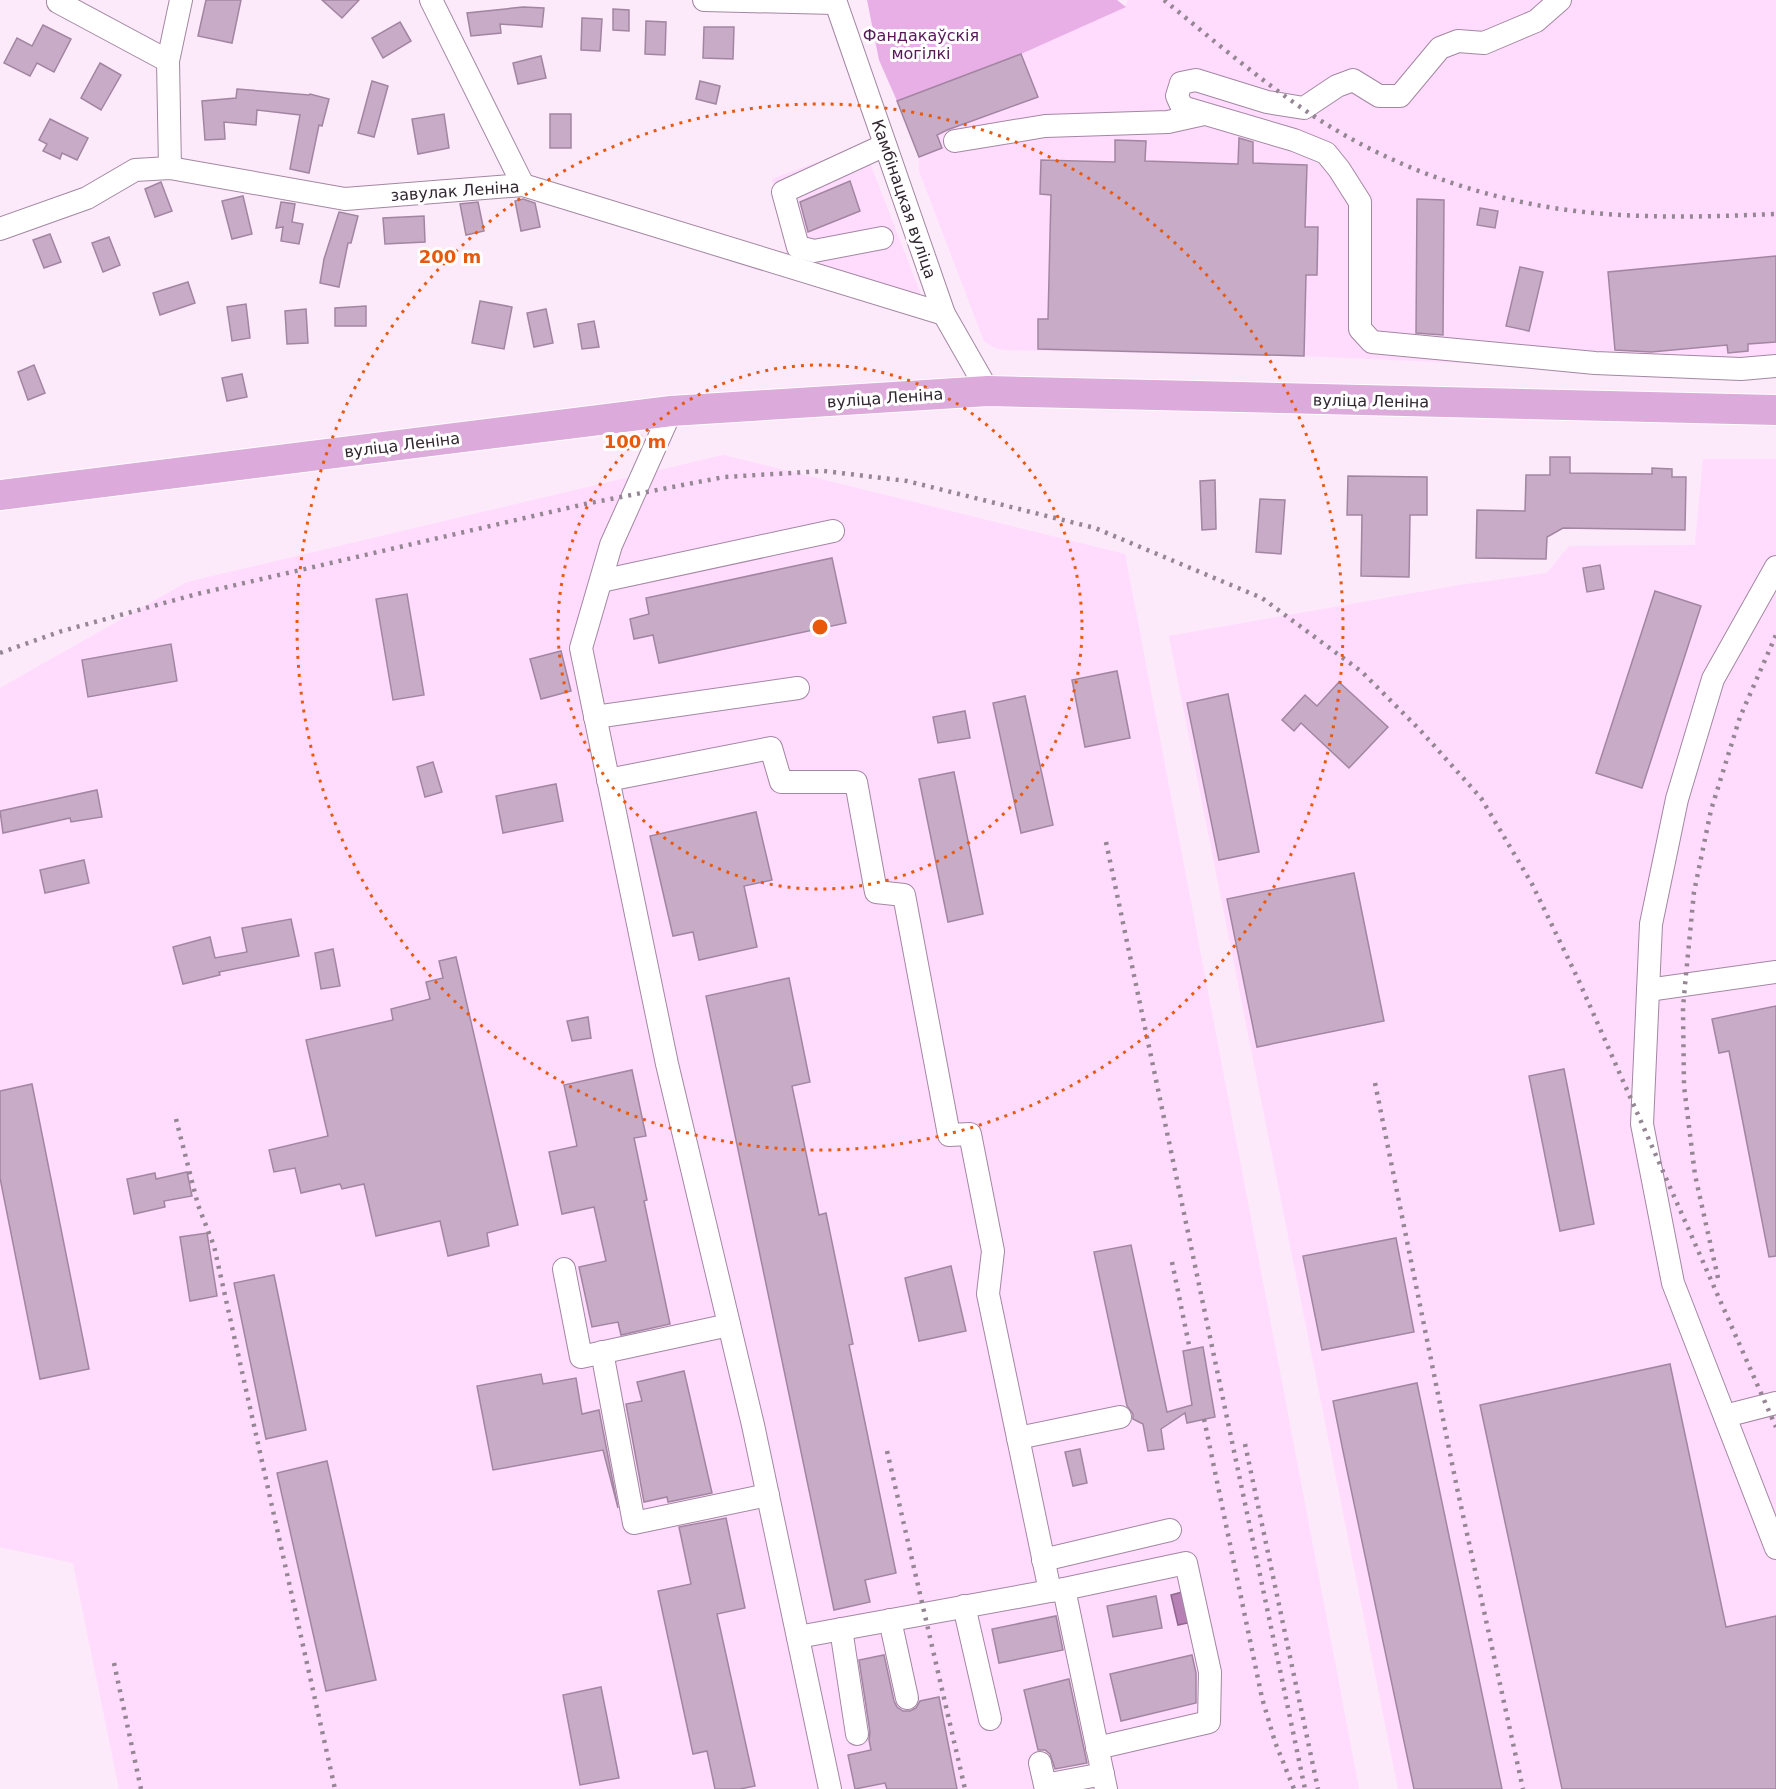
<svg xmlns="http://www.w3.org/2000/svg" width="1776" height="1789" font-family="'DejaVu Sans',sans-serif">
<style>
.built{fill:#ffdbfd}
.green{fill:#e8afe6}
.water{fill:#b780b5;stroke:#8f658d;stroke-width:1.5}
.building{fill:#c8abc6;stroke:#a286a1;stroke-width:1.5}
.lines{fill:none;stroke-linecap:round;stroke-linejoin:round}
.minor-casing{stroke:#a387a2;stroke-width:24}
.major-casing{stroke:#fff;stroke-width:32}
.minor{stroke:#fff;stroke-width:22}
.major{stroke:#dcaadb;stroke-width:30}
.rail{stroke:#958693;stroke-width:4.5;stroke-dasharray:3 6;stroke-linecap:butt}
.ring{fill:none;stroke:#e8590c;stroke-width:3;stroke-dasharray:3 6}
.labels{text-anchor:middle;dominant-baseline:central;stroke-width:6;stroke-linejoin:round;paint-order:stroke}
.park-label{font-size:16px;fill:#591659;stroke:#fff}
.street-label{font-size:16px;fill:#312630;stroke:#fff}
.centre{fill:#e8590c;stroke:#fff;stroke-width:3}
.ring-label{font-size:18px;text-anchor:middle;font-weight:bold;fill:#e8590c;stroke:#fff;stroke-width:6;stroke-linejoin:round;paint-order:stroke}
</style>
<rect width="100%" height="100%" fill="#fce9fa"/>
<g class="built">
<polygon points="1128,0 1776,0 1776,377 1304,356 1003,350 993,347 984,341 919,171 919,157 897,101 1021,54 1125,7"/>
<polygon points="863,145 921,295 787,257 772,179"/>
<polygon points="723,455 1125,554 1359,1789 119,1789 73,1563 0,1547 0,688 187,582"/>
<polygon points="1703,459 1776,459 1776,1789 1398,1789 1169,636 1460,585 1547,573 1569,546 1695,545"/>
</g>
<polygon class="green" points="867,0 1117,0 1126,7 1021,54 897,101 879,60"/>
<polygon class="water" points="1186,1591 1192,1622 1178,1625 1171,1595"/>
<g class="building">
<polygon points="206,0 241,0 232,43 198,36"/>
<polygon points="322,0 359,0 342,18"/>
<polygon points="523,7 544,8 542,27 500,24 501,33 471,36 467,13"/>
<polygon points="613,9 629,10 629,31 613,30"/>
<polygon points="582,18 602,19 600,51 581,50"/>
<polygon points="646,21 666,22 665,55 645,54"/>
<polygon points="400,22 411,41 383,58 372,38"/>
<polygon points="43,25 71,39 54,72 37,63 30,76 4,63 17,38 32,46"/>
<polygon points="704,27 734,27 733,59 703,58"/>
<polygon points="1021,54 1038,97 947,130 937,135 942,148 919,157 897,101"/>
<polygon points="541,56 546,78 518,84 513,63"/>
<polygon points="100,63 121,75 101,110 81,98"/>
<polygon points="372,81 388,86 374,137 358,133"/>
<polygon points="700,81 720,86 716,104 696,99"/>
<polygon points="237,89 309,95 310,94 329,99 322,126 319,125 309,173 290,169 300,115 257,110 256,125 224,122 225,139 205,140 202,101 236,98"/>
<polygon points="444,114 449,148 418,154 412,119"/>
<rect x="550" y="114" width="21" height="34"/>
<polygon points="50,119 88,138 77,160 62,153 60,159 43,151 47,144 39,140"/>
<polygon points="1239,138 1253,142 1253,163 1307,165 1305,227 1318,227 1317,275 1306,275 1304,356 1038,349 1038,319 1048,319 1051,195 1040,194 1041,160 1115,162 1115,140 1146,141 1145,161 1238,164"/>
<polygon points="850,181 860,211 808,232 800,202"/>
<polygon points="161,182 172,211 155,217 145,189"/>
<polygon points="243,196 252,234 232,239 222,201"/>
<polygon points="523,199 535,203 540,227 521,231 515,201"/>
<polygon points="1417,199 1444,200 1443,335 1416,333"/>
<polygon points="281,202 295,204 292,222 303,224 299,244 281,241 283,227 276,228"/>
<polygon points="478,202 484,231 466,235 460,204"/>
<polygon points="1480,208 1498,211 1495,228 1477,225"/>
<polygon points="339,212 358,216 351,243 348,243 339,287 320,283 324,259"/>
<polygon points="424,216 425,242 385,244 383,218"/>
<polygon points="50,234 61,262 44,268 33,240"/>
<polygon points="109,237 120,265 103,272 92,243"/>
<polygon points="1776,256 1776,342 1748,344 1748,351 1728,353 1727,345 1651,352 1615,350 1608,272"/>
<polygon points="1520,267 1543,272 1529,331 1506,326"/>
<polygon points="188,282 195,303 160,315 153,293"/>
<polygon points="480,301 512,307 504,349 472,343"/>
<polygon points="246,304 250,338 232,341 227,307"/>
<polygon points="366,306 366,326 335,326 335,308"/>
<polygon points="306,309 308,343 287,344 285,311"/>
<polygon points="546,309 553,343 534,347 527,313"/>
<polygon points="594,321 599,347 582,349 578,324"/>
<polygon points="34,365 45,393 28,400 18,372"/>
<polygon points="242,374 247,397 227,401 222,378"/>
<polygon points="1550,457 1570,457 1570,473 1652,474 1652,468 1672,469 1672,477 1686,477 1685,530 1563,528 1547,537 1546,559 1476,558 1477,510 1525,511 1526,475 1550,475"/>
<polygon points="1348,476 1427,477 1427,515 1410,515 1409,577 1361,576 1362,515 1347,515"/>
<polygon points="1215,480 1216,529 1202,530 1200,481"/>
<polygon points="1260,499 1285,500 1281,554 1256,552"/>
<polygon points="832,558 846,623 659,663 653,635 634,639 630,619 649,614 646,598"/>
<polygon points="1600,565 1604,589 1587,592 1583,568"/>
<polygon points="1655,591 1701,606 1642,788 1596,773"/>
<polygon points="407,594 424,695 393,700 376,599"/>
<polygon points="171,644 177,681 88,697 82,660"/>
<polygon points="561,651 571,691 541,699 530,659"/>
<polygon points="1117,671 1130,738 1085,747 1072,680"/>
<polygon points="1339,682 1388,727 1349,768 1301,723 1294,731 1282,720 1305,695 1317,706"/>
<polygon points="1228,694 1259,852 1219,860 1187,703"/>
<polygon points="1025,696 1053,825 1021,833 993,703"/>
<polygon points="965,711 970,738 938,743 933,717"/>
<polygon points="433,762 442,792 425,797 417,767"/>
<polygon points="954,772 983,914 948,922 919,779"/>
<polygon points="556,784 563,821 503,833 496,796"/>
<polygon points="97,790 102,817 71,822 70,818 3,833 0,811"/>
<polygon points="756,812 772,880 744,886 757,947 699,960 693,932 673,936 650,836"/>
<polygon points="84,860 89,883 45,893 40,870"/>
<polygon points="1354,873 1384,1021 1257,1047 1227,899"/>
<polygon points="291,919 299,956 219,972 220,975 183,984 173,947 210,937 215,958 247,952 242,928"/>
<polygon points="333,949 340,986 321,989 315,953"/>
<polygon points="456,957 518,1225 487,1233 489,1246 448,1256 440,1221 376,1236 364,1184 342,1189 340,1184 301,1193 295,1168 274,1172 269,1150 328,1136 306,1040 393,1020 391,1009 430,999 426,982 443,978 439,961"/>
<polygon points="789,978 810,1082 792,1086 819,1215 826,1213 853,1344 849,1345 896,1573 865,1580 870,1602 834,1610 706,996"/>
<polygon points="1776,1006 1776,1256 1769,1257 1729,1051 1719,1053 1712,1019"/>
<polygon points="588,1017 591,1038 572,1041 567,1021"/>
<polygon points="1564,1069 1594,1224 1560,1231 1529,1076"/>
<polygon points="632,1070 646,1136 634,1138 647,1200 644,1201 670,1324 621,1335 618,1322 592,1327 579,1267 606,1261 594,1207 562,1214 549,1152 577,1146 564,1085"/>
<polygon points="32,1084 89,1369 40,1379 0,1178 0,1091"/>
<polygon points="187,1172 192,1196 164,1201 165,1207 134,1214 127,1179 155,1173 156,1179"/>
<polygon points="207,1233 217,1296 190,1301 180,1237"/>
<polygon points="1396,1238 1414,1332 1322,1350 1303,1256"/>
<polygon points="1131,1245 1167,1412 1192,1405 1183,1351 1203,1347 1215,1417 1187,1423 1185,1413 1161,1429 1164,1449 1148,1451 1143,1424 1133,1419 1133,1414 1127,1406 1094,1252"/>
<polygon points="951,1266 966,1331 919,1341 905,1278"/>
<polygon points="274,1275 306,1430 266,1439 234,1283"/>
<polygon points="1670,1364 1726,1627 1776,1616 1776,1789 1562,1789 1480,1405"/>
<polygon points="684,1371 712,1493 668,1502 667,1497 644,1502 626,1404 642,1401 637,1382"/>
<polygon points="541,1374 543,1384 576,1378 582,1414 599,1410 618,1508 603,1450 493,1470 477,1386"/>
<polygon points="1417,1383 1502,1789 1414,1789 1343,1451 1333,1401"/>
<polygon points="1080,1449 1087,1483 1073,1486 1065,1452"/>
<polygon points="327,1461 376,1680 326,1691 277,1473"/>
<polygon points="726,1518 745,1608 717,1614 755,1786 740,1789 715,1789 707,1751 693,1754 658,1591 691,1584 679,1527"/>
<polygon points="1156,1596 1162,1628 1113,1637 1107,1606"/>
<polygon points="1056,1616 1063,1650 999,1663 992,1629"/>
<polygon points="884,1655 894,1701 897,1707 903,1711 910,1711 916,1708 920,1701 939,1697 957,1789 887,1789 885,1783 855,1789 848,1755 871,1750 869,1740 870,1732 859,1660"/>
<polygon points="1192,1655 1196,1673 1196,1703 1121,1721 1110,1674"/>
<polygon points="1069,1679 1087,1763 1055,1769 1050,1754 1045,1750 1038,1750 1024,1690"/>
<polygon points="601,1687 619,1778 580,1785 563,1695"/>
</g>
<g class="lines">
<defs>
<g id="minor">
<polyline points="59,0 58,2 168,61"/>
<polyline points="431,0 523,185"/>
<polyline points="704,0 835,3"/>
<polyline points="835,0 944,314 988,391"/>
<polyline points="1560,0 1536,21 1484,43 1458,41 1440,48 1400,96 1379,96 1353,80 1337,86 1304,108 1267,102 1196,80 1181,83 1177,96 1182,107 1294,140 1326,153 1339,169 1360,202 1360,329 1372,342 1595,363 1741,369 1776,366"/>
<polyline points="955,141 1045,126 1168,122 1204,114"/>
<polyline points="170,168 168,61 181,0"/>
<polyline points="0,229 87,198 135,170 170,168 345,199 523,185 944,314"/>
<polyline points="882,238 814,251 798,247 783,192 885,145"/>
<polyline points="671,411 611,545 581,648 667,1064 753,1425 830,1789"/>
<polyline points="1776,567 1713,679 1677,799 1651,924 1642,1124 1673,1283 1776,1548"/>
<polyline points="601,581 833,531"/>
<polyline points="595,717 798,688"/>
<polyline points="608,780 771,748 781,782 856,782 876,892 904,895 949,1135 970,1134 993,1251 988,1294 1050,1591 798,1637"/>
<polyline points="1648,990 1776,972"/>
<polyline points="564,1269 581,1357 729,1325"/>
<polyline points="602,1352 634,1523 768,1495"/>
<polyline points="1725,1416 1776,1403"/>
<polyline points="1018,1438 1120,1417"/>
<polyline points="1043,1560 1170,1530"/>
<polyline points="1064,1589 1186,1563 1210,1672 1209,1722 1097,1748"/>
<polyline points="1051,1591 1064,1589 1106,1789"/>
<polyline points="964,1606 990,1719"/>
<polyline points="890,1620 907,1698"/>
<polyline points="841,1629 857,1734"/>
<polyline points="1040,1763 1045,1785 1103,1774"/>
</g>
<polyline id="major" points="0,495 671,411 988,391 1776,410"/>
</defs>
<use href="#minor" class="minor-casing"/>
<use href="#major" class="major-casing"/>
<use href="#minor" class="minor"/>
<use href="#major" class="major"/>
<g class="rail">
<path d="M1164 0C1213 40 1262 82 1315 117 1405 176 1515 210 1622 215 1674 218 1725 216 1776 214"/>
<polyline points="0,653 62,631 197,594 585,504 724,477 824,471 907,481 1095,528 1262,598 1362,672 1420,730 1481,798 1532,884 1578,979 1776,1427"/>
<polyline points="1106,842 1305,1789"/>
<polyline points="1375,1083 1457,1488 1523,1789"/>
<polyline points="176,1119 198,1205 214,1246 335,1789"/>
<polyline points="1172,1262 1190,1350"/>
<polyline points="1718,1278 1695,1175 1684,1086 1683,1008 1685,985 1694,892 1711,810 1740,717 1776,635"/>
<polyline points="1204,1419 1262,1698 1275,1742 1294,1789"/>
<polyline points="1245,1444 1318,1789"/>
<polyline points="887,1451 965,1789"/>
<polyline points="114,1663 141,1789"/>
</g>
</g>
<g class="ring">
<circle cx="820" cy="627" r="262"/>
<circle cx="820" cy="627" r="523"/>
</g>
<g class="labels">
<g class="park-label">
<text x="921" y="35">Фандакаўскія<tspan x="921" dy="18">могілкі</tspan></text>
</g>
<g class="street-label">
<text transform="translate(455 191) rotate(-4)">завулак Леніна</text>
<text transform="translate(904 199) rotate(71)">Камбінацкая вуліца</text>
<text transform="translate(885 398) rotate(-4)">вуліца Леніна</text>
<text transform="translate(1371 401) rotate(1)">вуліца Леніна</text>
<text transform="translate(402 445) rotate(-7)">вуліца Леніна</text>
</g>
</g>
<circle cx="820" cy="627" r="9" class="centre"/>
<g class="ring-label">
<text x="450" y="263">200 m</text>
<text x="635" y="448">100 m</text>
</g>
</svg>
